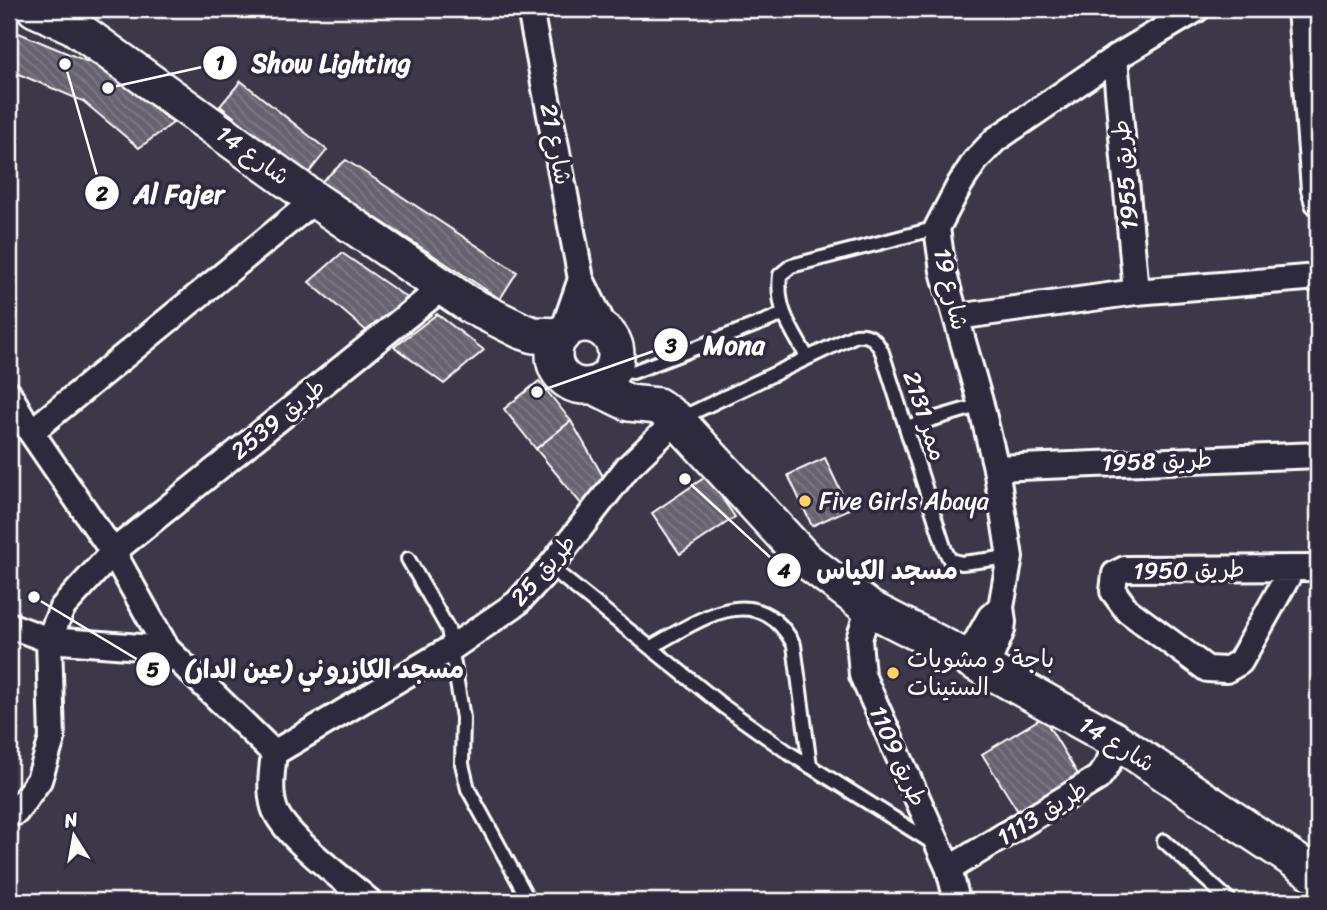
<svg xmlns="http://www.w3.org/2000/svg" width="1327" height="910" font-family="Sriracha,'Playpen Sans Arabic',sans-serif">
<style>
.building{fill:url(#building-back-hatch);stroke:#fff;stroke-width:2}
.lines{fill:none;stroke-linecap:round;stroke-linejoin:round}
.lane-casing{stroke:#fff;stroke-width:18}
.street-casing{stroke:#fff;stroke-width:30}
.secondary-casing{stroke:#fff;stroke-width:40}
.lane{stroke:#2f2a3d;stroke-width:12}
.street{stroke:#2f2a3d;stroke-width:24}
.secondary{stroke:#2f2a3d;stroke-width:35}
.poi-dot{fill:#ffd166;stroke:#2f2a3d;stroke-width:2.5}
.labels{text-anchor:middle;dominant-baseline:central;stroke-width:7;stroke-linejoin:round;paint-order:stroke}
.street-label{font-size:24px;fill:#fff;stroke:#2f2a3d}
.poi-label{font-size:24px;fill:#fff;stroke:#2f2a3d;text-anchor:start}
.leader{fill:none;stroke:#fff;stroke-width:2.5}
.callout-dot{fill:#fff;stroke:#2f2a3d;stroke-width:2.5}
.mark-label{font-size:21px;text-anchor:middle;font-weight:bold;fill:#111}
.callout-label{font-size:26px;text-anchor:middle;font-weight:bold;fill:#fff;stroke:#2f2a3d;stroke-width:7;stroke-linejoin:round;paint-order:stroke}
</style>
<defs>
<pattern id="building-back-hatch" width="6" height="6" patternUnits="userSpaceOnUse" patternTransform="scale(1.75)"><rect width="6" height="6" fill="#666270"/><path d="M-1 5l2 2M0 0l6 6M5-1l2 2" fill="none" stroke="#7d7a85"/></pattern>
</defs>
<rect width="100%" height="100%" fill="#3c3749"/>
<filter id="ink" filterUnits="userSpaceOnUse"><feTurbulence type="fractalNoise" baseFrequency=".0143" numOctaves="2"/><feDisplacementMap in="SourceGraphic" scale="14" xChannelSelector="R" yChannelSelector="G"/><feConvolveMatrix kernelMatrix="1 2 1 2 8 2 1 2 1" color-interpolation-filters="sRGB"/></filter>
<g filter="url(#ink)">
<g class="building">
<polygon points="14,31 103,68 173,123 139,148 83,101 9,70 9,44"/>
<polygon points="241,81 327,150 307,175 220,106"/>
<polygon points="346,160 517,272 500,299 321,182"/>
<polygon points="342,253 409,299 369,333 309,282"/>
<polygon points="437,314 484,350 444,384 394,347"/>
<polygon points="539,381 571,421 536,449 504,409"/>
<polygon points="571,421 604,478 582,505 536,449"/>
<polygon points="825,458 849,509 812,526 788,475"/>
<polygon points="707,476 735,517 680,554 652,513"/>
<polygon points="1043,717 1079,776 1019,813 982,754"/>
</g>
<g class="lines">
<defs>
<g id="lane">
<path d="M807 357C791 328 776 310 780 275L791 266 937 228"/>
<polyline points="633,372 784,314"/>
<path d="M679 419 856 335C870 333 876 340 882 352L945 550 950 560 962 563 1010 557"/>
<polyline points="906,427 981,405"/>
<polyline points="408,559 448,629 463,718 462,764 468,789 529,901"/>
<polyline points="550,567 723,706 789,753 933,843"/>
<path d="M651 647C699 620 758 577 794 645L810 766"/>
<polyline points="1164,841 1230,901"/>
</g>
<g id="street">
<polyline points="530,9 581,279 608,334"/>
<polyline points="1300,9 1314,189 1318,203"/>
<polyline points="1115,58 1136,292"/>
<polyline points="957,317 1136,292 1318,277"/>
<polyline points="562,334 581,279"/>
<polyline points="9,394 31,432 113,552 167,649 274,753"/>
<polyline points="31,432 315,200"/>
<polyline points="996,468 1318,455"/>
<polyline points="1292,569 1240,662 1226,670 1207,669 1127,610 1113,591 1115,574 1125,569 1318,568"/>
<polyline points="869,608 859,639 862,675 949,869 957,901"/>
<polyline points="9,625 49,640 167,649"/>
<polyline points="967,658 990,617 1001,607"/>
<polyline points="986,668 1002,630 1003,622 1001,607 1010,557 996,468 981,405 943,271 937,228 960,184 975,161 995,140 1115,58 1197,9"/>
<polyline points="274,753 453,647 517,603 550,567 627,468 677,420"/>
<path d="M274 753C272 770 269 790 274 807 281 834 346 881 369 901"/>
<polyline points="16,812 39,780 52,739 49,640 62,608 113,552 443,287"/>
<path d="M949 869 1098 778C1108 766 1113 756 1115 740"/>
</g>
<g id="secondary">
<polyline points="35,9 73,26 315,200 468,304 522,331 534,335 561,336"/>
<circle cx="585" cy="355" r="31"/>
<polyline points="594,386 629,403 658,406 677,420 806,560 869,608 967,658 1115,740 1318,876"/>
</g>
</defs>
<use href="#lane" class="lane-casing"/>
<use href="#street" class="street-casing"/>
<use href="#secondary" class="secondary-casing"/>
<use href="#lane" class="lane"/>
<use href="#street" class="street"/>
<use href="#secondary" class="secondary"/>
</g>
</g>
<g class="poi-dot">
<circle cx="805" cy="501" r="7"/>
<circle cx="893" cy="673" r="7"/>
</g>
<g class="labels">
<g class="street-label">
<text transform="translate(556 144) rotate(79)">شارع 21</text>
<text transform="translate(253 155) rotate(36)">شارع 14</text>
<text transform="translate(1125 175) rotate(-95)">طريق 1955</text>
<text transform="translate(951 289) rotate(77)">شارع 19</text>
<text transform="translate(925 416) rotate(72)">ممر 2131</text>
<text transform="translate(278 419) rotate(-39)">طريق 2539</text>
<text transform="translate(1157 461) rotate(-2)">طريق 1958</text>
<text transform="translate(543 570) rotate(-49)">طريق 25</text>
<text transform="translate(1189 570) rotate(-1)">طريق 1950</text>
<text transform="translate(1117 744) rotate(32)">شارع 14</text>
<text transform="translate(898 756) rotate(66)">طريق 1109</text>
<text transform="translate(1042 813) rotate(-32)">طريق 1113</text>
</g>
<g class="poi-label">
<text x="819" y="501">Five Girls Abaya</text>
<text x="907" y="659">باجة و مشويات<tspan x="907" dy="28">الستينات</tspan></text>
</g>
</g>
<path class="leader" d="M108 88L220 63M65 64L102 193M537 392L671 345M685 479L784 570M34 597L153 669"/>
<g class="callout-dot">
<circle cx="108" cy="88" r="7"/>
<circle cx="65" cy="64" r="7"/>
<circle cx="537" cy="392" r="7"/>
<circle cx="685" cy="479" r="7"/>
<circle cx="34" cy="597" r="7"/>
<circle cx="220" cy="63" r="18"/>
<circle cx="102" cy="193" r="18"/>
<circle cx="671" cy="345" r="18"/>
<circle cx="784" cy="570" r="18"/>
<circle cx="153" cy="669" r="18"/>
</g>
<g class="mark-label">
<text x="220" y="70">1</text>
<text x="102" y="201">2</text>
<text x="671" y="353">3</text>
<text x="784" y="578">4</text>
<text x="153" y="677">5</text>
</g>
<g class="callout-label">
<text x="331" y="72">Show Lighting</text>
<text x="179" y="203">Al Fajer</text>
<text x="734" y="354">Mona</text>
<text x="887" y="579">مسجد الكياس</text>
<text x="324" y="678">مسجد الكازروني (عين الدار)</text>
</g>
<rect width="1327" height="910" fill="none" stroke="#2f2a3d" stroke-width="35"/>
<rect x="18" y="18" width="1292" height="875" fill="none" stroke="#fff" stroke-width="2.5" filter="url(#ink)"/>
<g transform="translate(74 836) rotate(349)" stroke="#2f2a3d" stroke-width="5" paint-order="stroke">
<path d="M0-5L12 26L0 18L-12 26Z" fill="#ffffff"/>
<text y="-10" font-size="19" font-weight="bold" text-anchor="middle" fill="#ffffff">N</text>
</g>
</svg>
